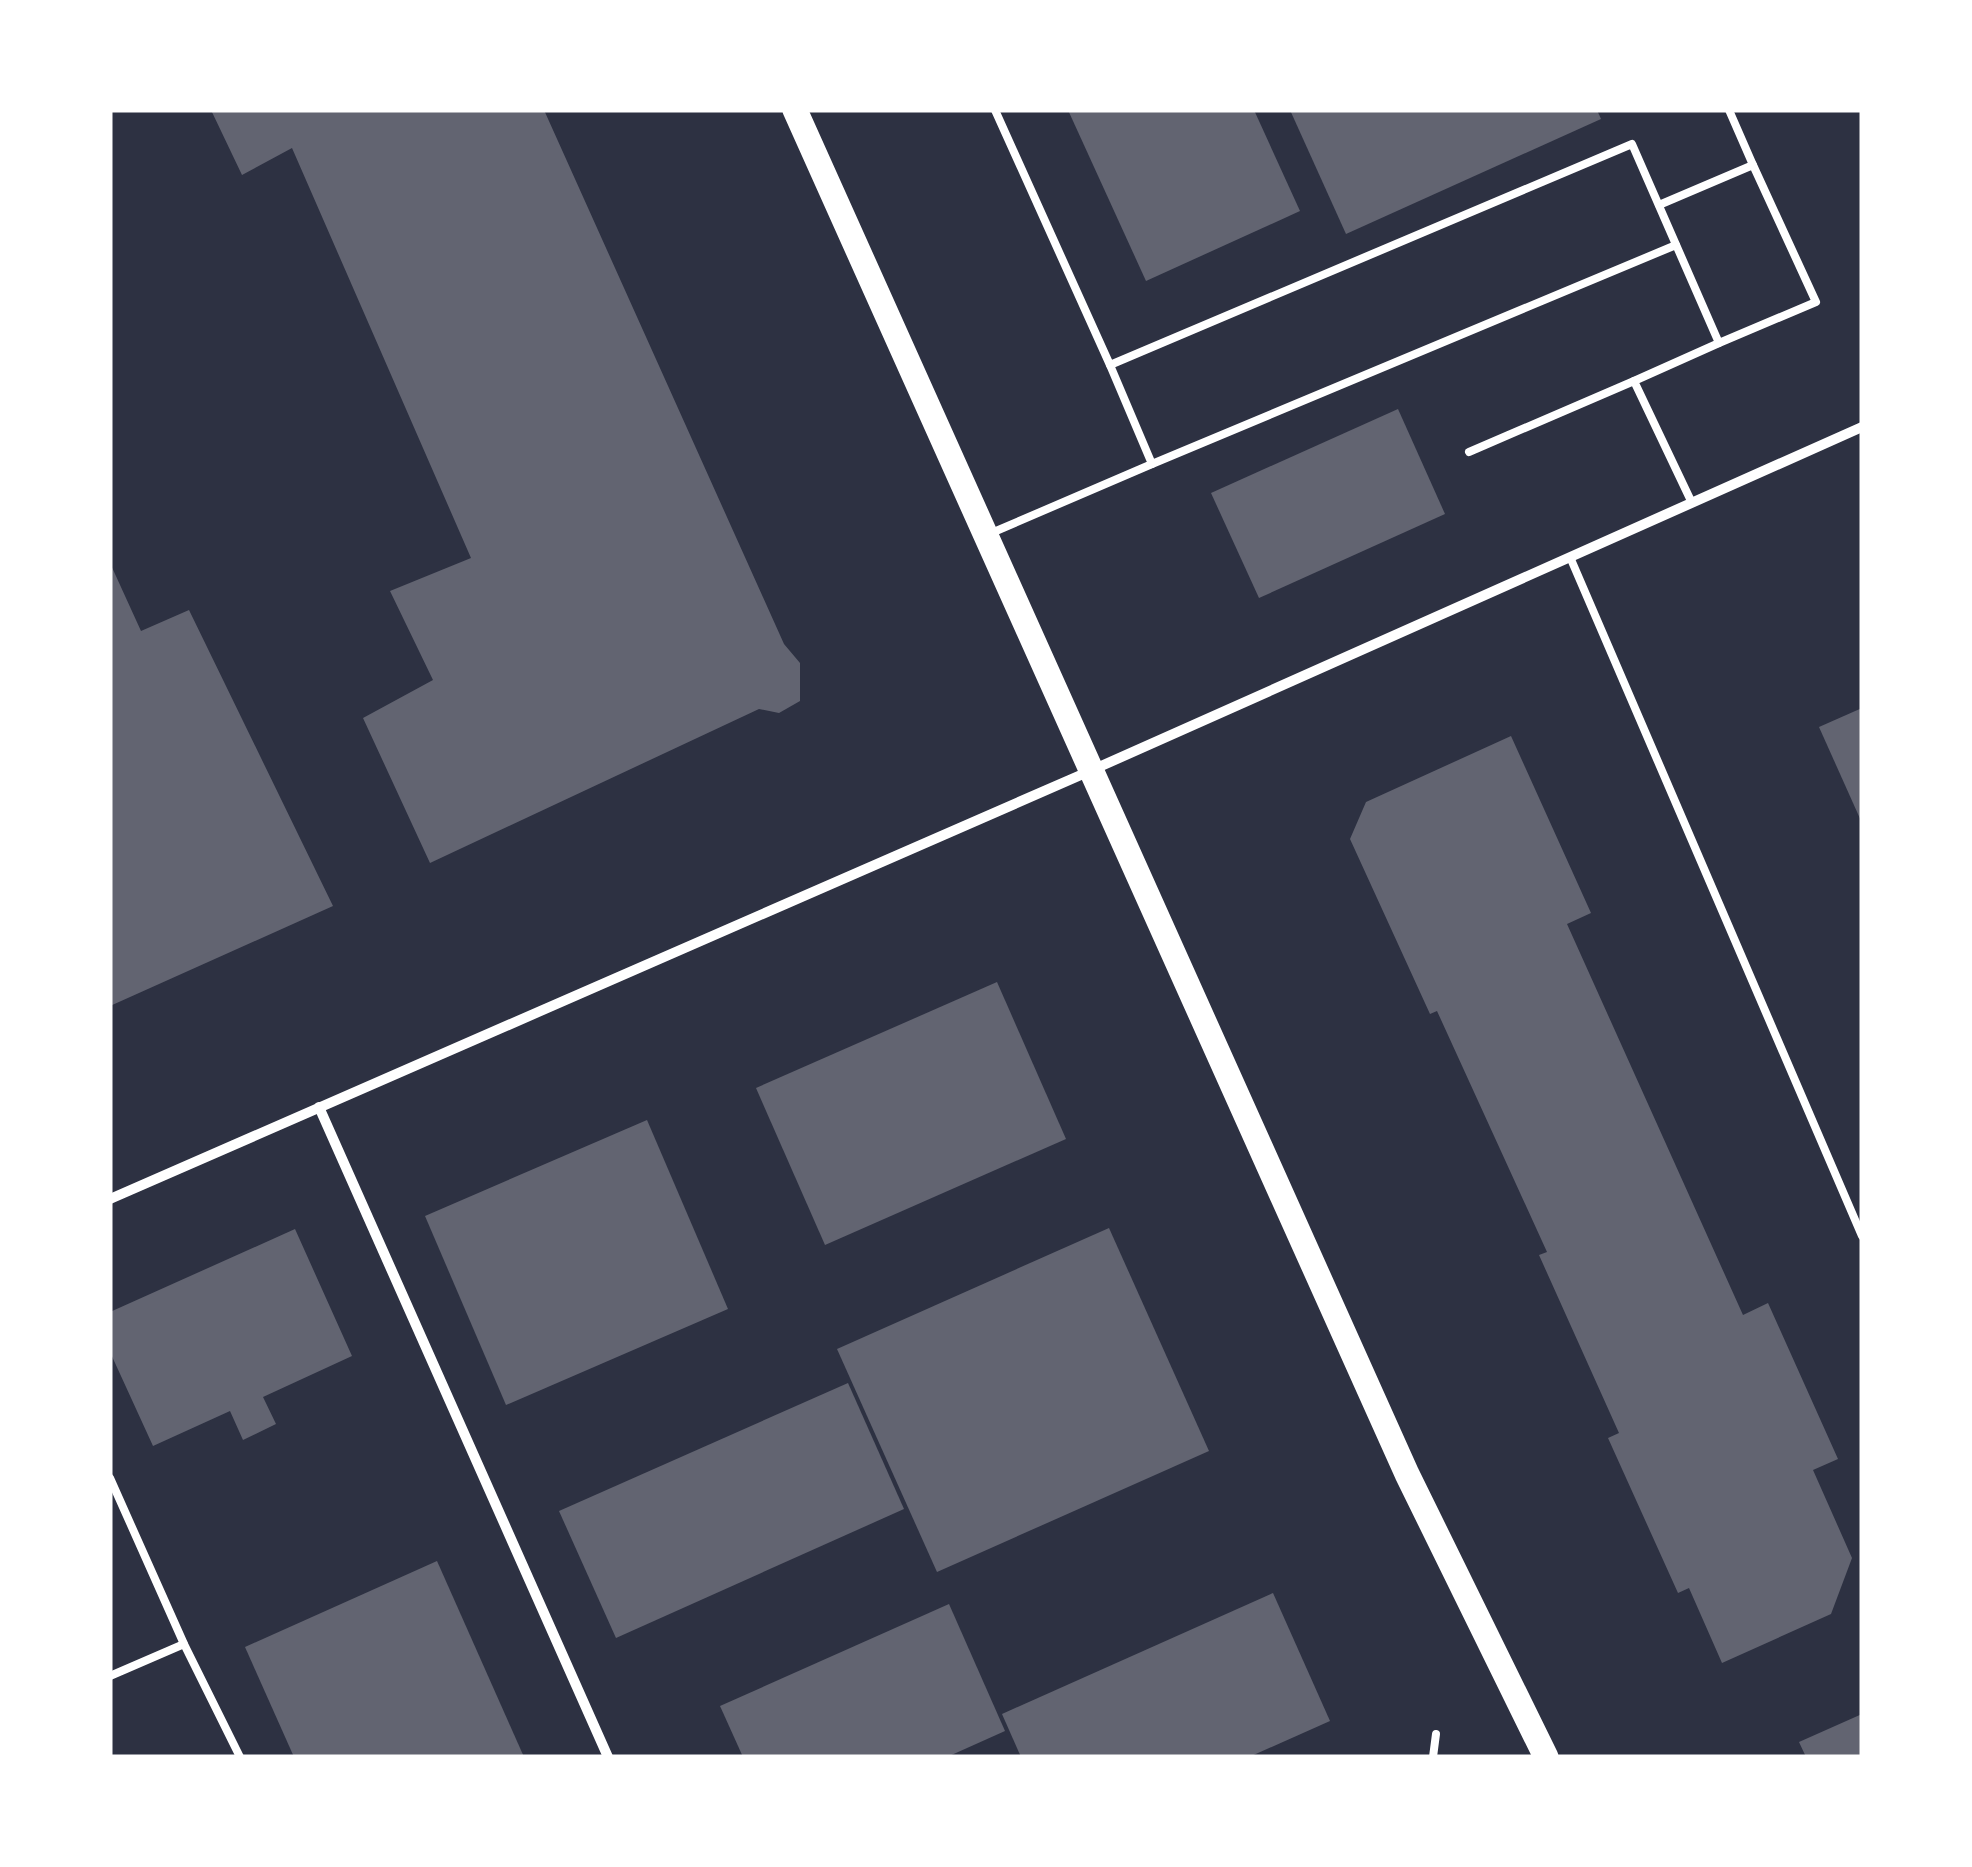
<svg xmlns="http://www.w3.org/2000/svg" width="1972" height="1867" font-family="Jost,sans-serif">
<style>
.building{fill:#626471}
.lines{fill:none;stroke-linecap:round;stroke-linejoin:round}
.service{stroke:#fff;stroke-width:8}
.minor{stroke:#fff;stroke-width:10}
.primary{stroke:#fff;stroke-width:25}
</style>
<rect width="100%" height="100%" fill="#2d3142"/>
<g class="building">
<polygon points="211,110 544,110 784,644 800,663 800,701 779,713 759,709 430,863 363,718 433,680 390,591 471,558 292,148 242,175"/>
<polygon points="1068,110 1254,110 1300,211 1146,281"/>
<polygon points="1290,110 1597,110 1601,119 1346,234"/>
<polygon points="1398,409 1445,514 1259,598 1211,493"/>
<polygon points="110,563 141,631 189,610 333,906 110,1006"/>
<polygon points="1862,708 1862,823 1819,727"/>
<polygon points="1511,736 1591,913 1567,924 1743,1315 1768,1303 1838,1459 1813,1470 1852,1558 1831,1614 1722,1663 1689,1588 1678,1593 1608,1438 1619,1433 1539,1255 1547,1252 1437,1011 1430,1014 1350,839 1366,802"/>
<polygon points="997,982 1066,1139 825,1245 756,1088"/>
<polygon points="647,1120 728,1309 506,1405 425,1216"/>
<polygon points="1109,1228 1209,1451 937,1572 837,1349"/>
<polygon points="295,1229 352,1356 263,1397 276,1424 243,1440 230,1411 153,1446 110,1352 110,1312"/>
<polygon points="848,1383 904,1509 616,1638 559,1511"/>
<polygon points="437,1561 524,1757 294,1757 245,1647"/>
<polygon points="1273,1593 1330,1721 1249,1757 1021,1757 1002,1714"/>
<polygon points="949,1604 1005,1731 947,1757 743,1757 720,1706"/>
<polygon points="1862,1714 1862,1757 1806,1757 1799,1742"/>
</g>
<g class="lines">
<g class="service">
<polyline points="995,110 1110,365"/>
<polyline points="1729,110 1753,165"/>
<polyline points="1659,205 1753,165 1816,302 1719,343"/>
<polyline points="1469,452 1634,381"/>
<polyline points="1152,464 1676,245"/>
<polyline points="989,534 1152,464 1110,365 1632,144 1719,343 1634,381 1692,503"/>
<polyline points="1570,557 1862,1236"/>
<polyline points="110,1478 184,1644 240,1757"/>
<polyline points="110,1676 184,1644"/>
<polyline points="1433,1757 1436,1734"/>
</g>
<g class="minor">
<polyline points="319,1107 608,1757"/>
<polyline points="110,1199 1090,771 1862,427"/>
</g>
<polyline class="primary" points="795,110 1407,1474 1546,1757"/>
</g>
<rect width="1972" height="1867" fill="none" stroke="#ffffff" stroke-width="225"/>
</svg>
